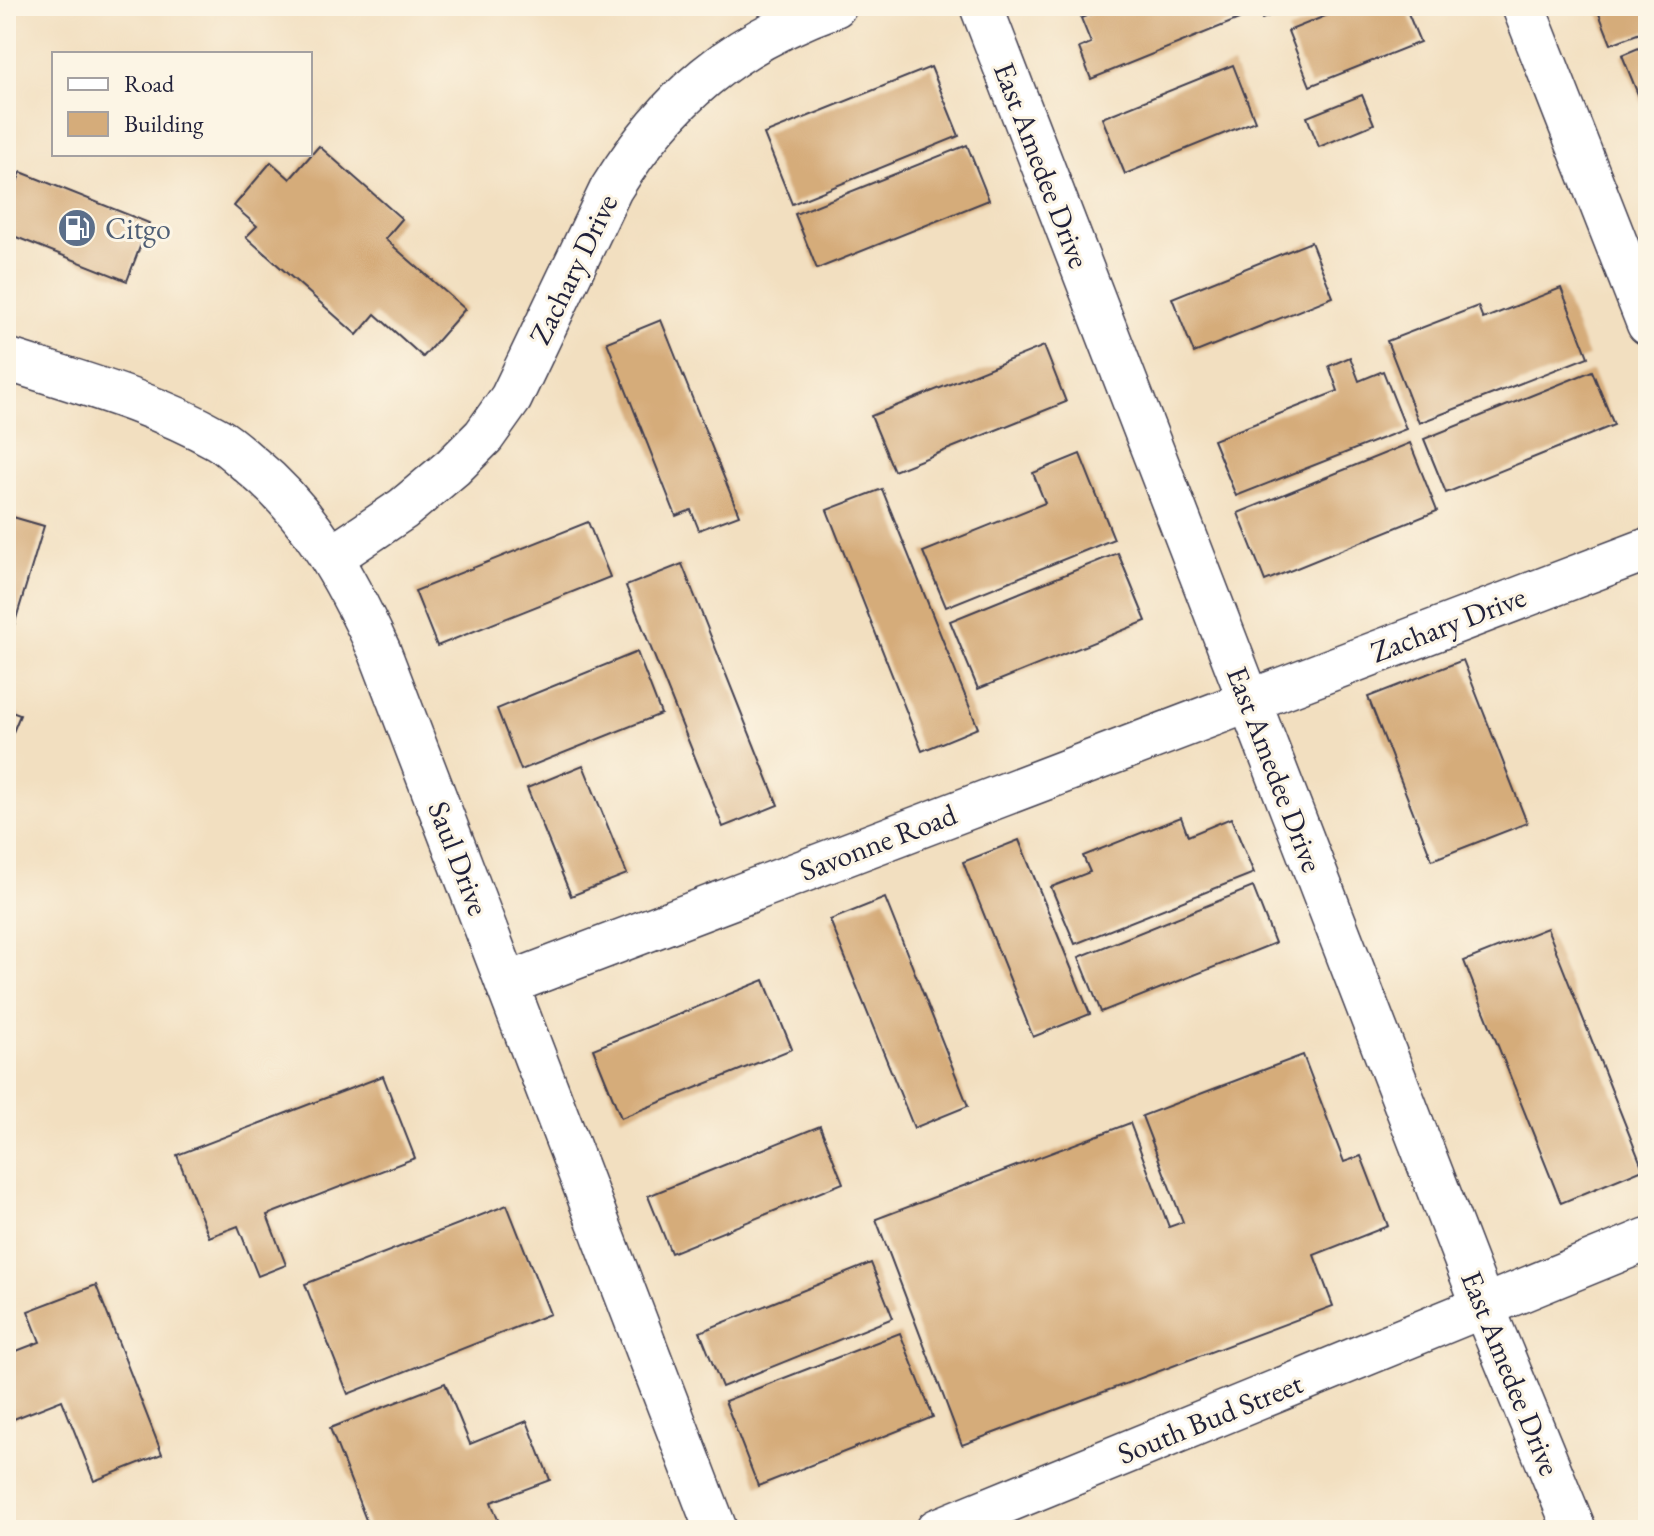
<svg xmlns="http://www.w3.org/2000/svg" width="1654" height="1536" font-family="'EB Garamond',serif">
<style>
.building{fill:#d5ac7a}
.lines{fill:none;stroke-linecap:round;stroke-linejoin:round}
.minor-casing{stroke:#413e4f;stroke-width:45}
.minor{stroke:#fff;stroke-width:42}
.labels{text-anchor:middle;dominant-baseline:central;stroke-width:6;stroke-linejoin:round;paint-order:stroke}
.street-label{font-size:30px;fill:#22223b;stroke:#fcf5e5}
.service-label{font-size:30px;fill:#4e5e75;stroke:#fcf5e5;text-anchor:start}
</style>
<rect width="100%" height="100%" fill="#fcf5e5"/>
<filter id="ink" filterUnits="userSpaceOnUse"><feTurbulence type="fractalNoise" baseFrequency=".0125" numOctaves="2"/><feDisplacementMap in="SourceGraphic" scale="16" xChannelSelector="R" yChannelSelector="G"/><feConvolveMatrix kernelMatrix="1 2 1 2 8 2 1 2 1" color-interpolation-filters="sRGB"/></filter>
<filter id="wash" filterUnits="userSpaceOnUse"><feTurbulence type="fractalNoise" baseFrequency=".006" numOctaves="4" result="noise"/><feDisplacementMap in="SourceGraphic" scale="32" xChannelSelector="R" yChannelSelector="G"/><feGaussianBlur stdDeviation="1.8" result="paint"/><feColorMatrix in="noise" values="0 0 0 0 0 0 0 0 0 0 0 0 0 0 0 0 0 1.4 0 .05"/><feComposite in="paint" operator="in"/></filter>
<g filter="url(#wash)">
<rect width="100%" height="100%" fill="#f2dfc0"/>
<g id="blocks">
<g class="building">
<polygon points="1111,6 1234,6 1239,19 1091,79 1079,48 1091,43 1081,18"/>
<polygon points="1257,6 1293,6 1262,19"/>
<polygon points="1350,6 1405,6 1420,42 1310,86 1288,31"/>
<polygon points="1596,6 1648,6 1648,30 1611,44"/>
<polygon points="1648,44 1648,119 1622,55"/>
<polygon points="1233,65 1255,121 1125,174 1102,118"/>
<polygon points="931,67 959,136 792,204 764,134"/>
<polygon points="1362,95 1374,124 1319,147 1307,117"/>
<polygon points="967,145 989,200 817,269 795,214"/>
<polygon points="319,146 402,219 385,239 465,309 423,357 375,314 357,335 246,237 257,226 234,206 271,162 290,179"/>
<polygon points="21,172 149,223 127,281 6,233 6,210"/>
<polygon points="1311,242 1333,297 1194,353 1172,298"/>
<polygon points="1561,288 1588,357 1419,423 1387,341 1478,306 1483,319"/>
<polygon points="661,320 739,515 699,530 691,510 676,516 607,342"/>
<polygon points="1044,346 1066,402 894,471 871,416"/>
<polygon points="1350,357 1359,381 1383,371 1406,429 1236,496 1213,440 1338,391 1329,366"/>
<polygon points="1592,371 1614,425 1446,493 1424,439"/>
<polygon points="1410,443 1437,511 1265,581 1238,513"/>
<polygon points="1080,454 1114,539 946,607 923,552 1045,503 1033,473"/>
<polygon points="882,489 978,728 922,751 827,510"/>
<polygon points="6,515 44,526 12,632 6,630"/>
<polygon points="588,522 610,577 437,646 415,591"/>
<polygon points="1118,553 1146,621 978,689 950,621"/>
<polygon points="682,564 778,805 723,827 626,586"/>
<polygon points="637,652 661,714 521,770 497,709"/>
<polygon points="1463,660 1527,823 1432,860 1368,697"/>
<polygon points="6,710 20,715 6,749"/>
<polygon points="583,765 627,874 571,896 527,788"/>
<polygon points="1181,817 1188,836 1231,818 1254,873 1075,944 1051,887 1090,872 1083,856"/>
<polygon points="1019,840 1090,1014 1033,1037 963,862"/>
<polygon points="1253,887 1275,943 1101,1012 1079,957"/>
<polygon points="885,898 968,1106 914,1128 830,920"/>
<polygon points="1547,928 1643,1169 1561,1203 1464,961"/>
<polygon points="764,980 792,1049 621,1118 593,1049"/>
<polygon points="1303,1055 1344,1162 1361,1156 1388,1226 1314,1255 1333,1306 962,1445 876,1219 1130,1123 1169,1227 1183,1222 1142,1116"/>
<polygon points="383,1076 415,1158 267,1215 286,1265 258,1276 238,1226 209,1237 177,1155"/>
<polygon points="820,1126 843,1183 671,1253 648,1196"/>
<polygon points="507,1205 550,1314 348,1394 305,1284"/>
<polygon points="871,1263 893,1318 722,1387 700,1332"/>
<polygon points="96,1285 162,1454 94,1481 62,1400 6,1422 6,1355 40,1342 28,1311"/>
<polygon points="900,1333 933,1417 758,1486 725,1401"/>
<polygon points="445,1383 470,1444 527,1421 550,1480 491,1502 502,1530 370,1530 330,1428"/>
</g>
</g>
</g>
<g filter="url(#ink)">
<use href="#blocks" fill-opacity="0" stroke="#413e4f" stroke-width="2"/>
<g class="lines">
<defs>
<g id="minor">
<polyline points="981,6 1483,1306 1575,1530"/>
<polyline points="1523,6 1648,324"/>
<path d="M6 359C77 382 153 402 218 439 230 446 241 457 252 466 312 515 347 581 379 650L716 1530"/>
<path d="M332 557 403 509 453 467 484 436 511 398 611 189C668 97 732 43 835 6"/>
<polyline points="507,984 1648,549"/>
<polyline points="937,1530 1648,1239"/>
</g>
</defs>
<use href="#minor" class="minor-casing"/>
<use href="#minor" class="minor"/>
</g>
</g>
<defs>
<symbol id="fuel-disc" viewBox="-11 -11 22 22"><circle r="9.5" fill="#5c6f8a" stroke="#fcf5e5"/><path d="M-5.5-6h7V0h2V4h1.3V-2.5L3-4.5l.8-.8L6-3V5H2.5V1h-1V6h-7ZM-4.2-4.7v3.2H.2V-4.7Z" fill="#fff"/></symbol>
</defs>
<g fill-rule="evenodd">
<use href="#fuel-disc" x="55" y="206" width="44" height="44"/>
</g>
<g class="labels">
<g class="street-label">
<text transform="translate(1042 165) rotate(69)">East Amedee Drive</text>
<text transform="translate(573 269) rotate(-64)">Zachary Drive</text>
<text transform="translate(1448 624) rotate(-21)">Zachary Drive</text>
<text transform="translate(1275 769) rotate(69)">East Amedee Drive</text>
<text transform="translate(878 842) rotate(-21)">Savonne Road</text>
<text transform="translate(459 858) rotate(69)">Saul Drive</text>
<text transform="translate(1511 1373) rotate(68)">East Amedee Drive</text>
<text transform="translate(1210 1418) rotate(-22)">South Bud Street</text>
</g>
<g class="service-label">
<text x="105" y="228">Citgo</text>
</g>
</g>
<rect width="1654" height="1536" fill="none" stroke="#fcf5e5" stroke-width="32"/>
<rect x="52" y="52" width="260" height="104" fill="#fcf5e5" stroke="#a5a1a1" stroke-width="2"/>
<rect x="68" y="78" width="40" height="12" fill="#ffffff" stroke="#a5a1a1" stroke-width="2"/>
<text x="124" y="92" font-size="24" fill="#22223b">Road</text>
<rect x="68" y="112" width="40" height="24" fill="#d5ac7a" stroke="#a5a1a1" stroke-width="2"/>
<text x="124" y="132" font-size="24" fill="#22223b">Building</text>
</svg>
